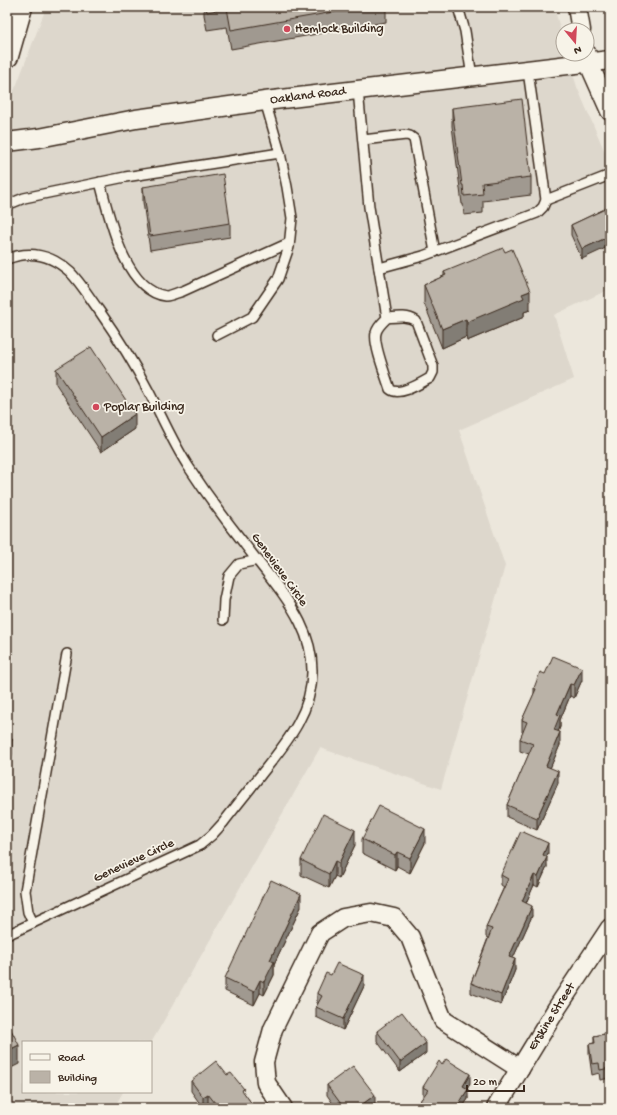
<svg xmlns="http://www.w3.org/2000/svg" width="617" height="1115" font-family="'Gochi Hand',sans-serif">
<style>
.built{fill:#ddd7cc}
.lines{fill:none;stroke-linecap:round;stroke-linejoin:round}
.service-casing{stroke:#3b2a1e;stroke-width:12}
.minor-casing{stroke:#3b2a1e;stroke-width:21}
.tertiary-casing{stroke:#3b2a1e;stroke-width:25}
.service{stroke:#f7f3e8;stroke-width:9}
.minor{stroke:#f7f3e8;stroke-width:18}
.tertiary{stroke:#f7f3e8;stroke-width:22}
.wall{fill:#a09990;stroke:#3b2a1e}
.shaded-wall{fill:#827d75;stroke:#3b2a1e}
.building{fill:#bab2a7;stroke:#3b2a1e}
.poi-dot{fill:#d1495b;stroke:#f7f3e8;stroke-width:1.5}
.labels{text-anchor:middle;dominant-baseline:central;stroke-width:3.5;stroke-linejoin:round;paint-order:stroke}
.poi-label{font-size:13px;fill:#3b2a1e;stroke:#f7f3e8;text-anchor:start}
.street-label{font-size:13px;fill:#3b2a1e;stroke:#f7f3e8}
</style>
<rect width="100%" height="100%" fill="#ece7dc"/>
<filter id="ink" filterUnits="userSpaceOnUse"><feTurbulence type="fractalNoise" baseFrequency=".025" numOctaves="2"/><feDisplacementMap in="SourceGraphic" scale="8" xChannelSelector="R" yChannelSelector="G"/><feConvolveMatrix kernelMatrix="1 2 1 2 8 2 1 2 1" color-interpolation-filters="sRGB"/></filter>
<g filter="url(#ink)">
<polygon class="built" points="45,7 554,7 563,39 563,54 567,54 577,87 610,164 610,289 554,315 574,379 459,430 505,566 441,789 320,748 151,1043 23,1042 23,1092 123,1092 114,1108 7,1108 7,105 17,84 44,13"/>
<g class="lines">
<defs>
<g id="service">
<polyline points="458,7 465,31 472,77"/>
<path d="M358 90 369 207 387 318C383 322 377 327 376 333 373 343 386 377 390 389 399 397 421 383 430 378L433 372V366L416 321C407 315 397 317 387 318"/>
<polyline points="363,140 406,135 410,136 414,139 435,252"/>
<path d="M100 182C109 215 124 291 166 296 171 296 178 292 183 291L289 243"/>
<polyline points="546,200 610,175"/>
<polyline points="7,205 24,198 125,177 280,153"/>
<path d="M7 259C30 250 52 255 70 272 81 283 89 297 98 309 117 336 134 363 149 392 162 417 173 443 188 466 205 492 224 518 243 542 262 568 285 592 300 622 307 636 312 654 312 670 313 711 287 742 263 772 250 789 236 806 223 823L212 835 200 845 7 935"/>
<polyline points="379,268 423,256 537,213 543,207 546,200 528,71"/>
<polyline points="217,335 252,317 278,279 289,247 292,218 287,187 280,153 265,101"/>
<polyline points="223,620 224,600 229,576 239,564 258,560"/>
<polyline points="33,923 28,912 25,891 67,654"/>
</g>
<g id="minor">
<polyline points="577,7 581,30"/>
<polyline points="587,54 589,64 610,111"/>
<polyline points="7,142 39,138 136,119 265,101 610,60"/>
<polyline points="283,1108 266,1083 264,1062 273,1029 320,933 343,918 371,913 394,918 410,937 443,1020 520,1069"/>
<polyline points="496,1108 557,1008 610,928"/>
</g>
<polyline id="tertiary" points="7,56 21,7"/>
</defs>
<use href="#service" class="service-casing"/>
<use href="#minor" class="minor-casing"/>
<use href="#tertiary" class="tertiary-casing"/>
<use href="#service" class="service"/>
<use href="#minor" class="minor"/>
<use href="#tertiary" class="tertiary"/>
</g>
<g class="wall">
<polygon points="204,7 386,7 386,22 231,49 227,27 207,30 204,15"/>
<polygon points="452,108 531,177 531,195 483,201 483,213 464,215 463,204 462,204 452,126"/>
<polygon points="143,187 230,223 230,237 150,250 143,202"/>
<polygon points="607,208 582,259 571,235 571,225"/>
<polygon points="444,272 530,310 524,312 524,317 467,341 466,337 442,348 424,303 424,285 444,276"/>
<polygon points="56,369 135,429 101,452 56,384"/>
<polygon points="545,674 582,680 574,698 570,696 560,720 560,727 558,732 560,745 550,768 558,783 537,830 507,817 507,805 529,754 520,751 520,739 523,733 522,732 522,720 534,694 534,688"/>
<polygon points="362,839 425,843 410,873 397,866 395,870 362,853"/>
<polygon points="355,845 339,878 335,876 329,888 301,875 301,860"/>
<polygon points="548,853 546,857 547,867 538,887 534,885 526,903 532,916 513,958 515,970 501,1005 471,993 471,983 488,938 486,937 486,927 504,887 501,885 501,875"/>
<polygon points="301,907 274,964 274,975 264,995 260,993 254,1005 225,991 225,978"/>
<polygon points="331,975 364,986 343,1030 316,1017 316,1007 318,1004 317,1003 317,993"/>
<polygon points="377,1031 426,1053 400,1072 377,1041"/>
<polygon points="610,1033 610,1078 600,1080 599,1073 592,1075 589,1054 589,1044 594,1043 594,1036"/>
<polygon points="442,1065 470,1084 467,1089 468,1099 462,1108 420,1108 420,1101 423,1097 423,1087"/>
<polygon points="227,1075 244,1093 255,1108 211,1108 208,1104 203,1108 191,1091 191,1081"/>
<polygon points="327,1085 375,1105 371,1108 336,1108 327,1095"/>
</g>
<g class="shaded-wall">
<polygon points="610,236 610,246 582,259 582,249"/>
<polygon points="530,291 530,310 524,312 524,317 467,341 467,322 522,294"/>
<polygon points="466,319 466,337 442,348 442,329"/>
<polygon points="135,414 135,429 101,452 101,437"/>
<polygon points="582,668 582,680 574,698 574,685"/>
<polygon points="570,684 570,696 560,720 560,727 554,742 554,730 557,714"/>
<polygon points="560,732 560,745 546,778 546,766"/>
<polygon points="12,739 12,754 7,783 7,768"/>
<polygon points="558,771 558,783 537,830 537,818"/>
<polygon points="425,829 425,843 410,873 410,858"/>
<polygon points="355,830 355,845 339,878 339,863"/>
<polygon points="548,843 548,853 543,865 543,855"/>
<polygon points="397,852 397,866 395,870 395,855"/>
<polygon points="547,857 547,867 538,887 538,877"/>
<polygon points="335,861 335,876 329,888 329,874"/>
<polygon points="534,875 534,885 522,912 522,901"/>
<polygon points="301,894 301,907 274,964 274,975 264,995 264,982 270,960"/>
<polygon points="532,906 532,916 509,967 509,957"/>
<polygon points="515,959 515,970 501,1005 501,995"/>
<polygon points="364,975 364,986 343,1030 343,1019"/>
<polygon points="260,980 260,993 254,1005 254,992"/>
<polygon points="426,1043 426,1053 400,1072 400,1062"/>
<polygon points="19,1045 19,1064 7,1070 7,1051"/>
<polygon points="470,1074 470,1084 463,1096 463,1086"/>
<polygon points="468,1089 468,1099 462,1108 457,1108 457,1107"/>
<polygon points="208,1094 208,1104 203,1108 203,1097"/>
<polygon points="375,1095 375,1105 371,1108 357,1108"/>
</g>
<g class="building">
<polygon points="206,7 362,7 231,30 227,8 207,12"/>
<polygon points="522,99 531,177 482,183 483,194 464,196 463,185 462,185 452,108"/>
<polygon points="223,174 230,223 150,236 143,187"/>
<polygon points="607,208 610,215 610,236 582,249 571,225"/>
<polygon points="503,248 505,252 512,249 530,291 522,294 524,298 467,322 466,319 442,329 424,285 446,275 444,272"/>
<polygon points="91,347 135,414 101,437 56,369"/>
<polygon points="553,656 582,668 574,685 570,684 557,714 560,715 554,730 560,732 546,766 558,771 537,818 507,805 533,744 520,739 527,722 522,720 536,689 534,688 540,672 545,674"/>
<polygon points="7,738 12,739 7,768"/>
<polygon points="379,806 425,829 410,858 397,852 395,855 362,839"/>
<polygon points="323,814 355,830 339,863 335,861 329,874 301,860"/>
<polygon points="521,831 548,843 543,855 547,857 538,877 534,875 522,901 532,906 509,957 515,959 501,995 471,983 492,929 486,927 508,879 501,875"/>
<polygon points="271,880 301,894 270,960 274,962 264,982 260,980 254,992 225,978"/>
<polygon points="337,963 364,975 343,1019 316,1007 322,996 317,993 326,973 331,975"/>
<polygon points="402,1012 426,1043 400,1062 377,1031"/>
<polygon points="7,1022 19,1045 7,1051"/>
<polygon points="610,1033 610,1068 600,1070 599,1063 592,1064 589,1044 595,1043 594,1036"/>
<polygon points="446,1059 470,1074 463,1086 468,1089 457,1107 453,1104 451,1108 431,1108 420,1101 428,1090 423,1087 439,1061 442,1065"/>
<polygon points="216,1061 227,1075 231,1073 244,1089 242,1090 255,1108 219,1108 208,1094 203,1097 191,1081"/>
<polygon points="353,1066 375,1095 357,1108 344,1108 327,1085"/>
</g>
</g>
<g class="poi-dot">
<circle cx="287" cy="29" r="4"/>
<circle cx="96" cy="407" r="4"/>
</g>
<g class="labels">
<g class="poi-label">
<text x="295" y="29">Hemlock Building</text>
<text x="104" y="407">Poplar Building</text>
</g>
<g class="street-label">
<text transform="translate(308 96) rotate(-7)">Oakland Road</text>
<text transform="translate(279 570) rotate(54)">Genevieve Circle</text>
<text transform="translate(134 861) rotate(-25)">Genevieve Circle</text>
<text transform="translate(552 1017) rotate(-58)">Erskine Street</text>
</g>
</g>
<rect width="617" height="1115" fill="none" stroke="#f7f3e8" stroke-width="24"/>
<rect x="12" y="12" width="593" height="1091" fill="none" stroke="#3b2a1e" stroke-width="1.5" filter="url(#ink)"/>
<rect x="22" y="1041" width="130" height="52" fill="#f7f3e8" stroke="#aca397"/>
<rect x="30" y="1054" width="20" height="6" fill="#f7f3e8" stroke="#aca397"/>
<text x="58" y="1061" font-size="12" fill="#3b2a1e">Road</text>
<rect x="30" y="1071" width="20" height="12" fill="#bab2a7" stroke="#aca397"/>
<text x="58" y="1081" font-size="12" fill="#3b2a1e">Building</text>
<g transform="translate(575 42) rotate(162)"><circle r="19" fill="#f7f3e8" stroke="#aca397"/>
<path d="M0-3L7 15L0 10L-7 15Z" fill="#d1495b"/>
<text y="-6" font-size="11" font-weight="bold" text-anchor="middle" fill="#3b2a1e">N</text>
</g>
<path d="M467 1085v6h57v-6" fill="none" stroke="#3b2a1e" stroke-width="2"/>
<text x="473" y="1085" font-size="12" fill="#3b2a1e" stroke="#f7f3e8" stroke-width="3" paint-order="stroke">20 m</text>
</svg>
